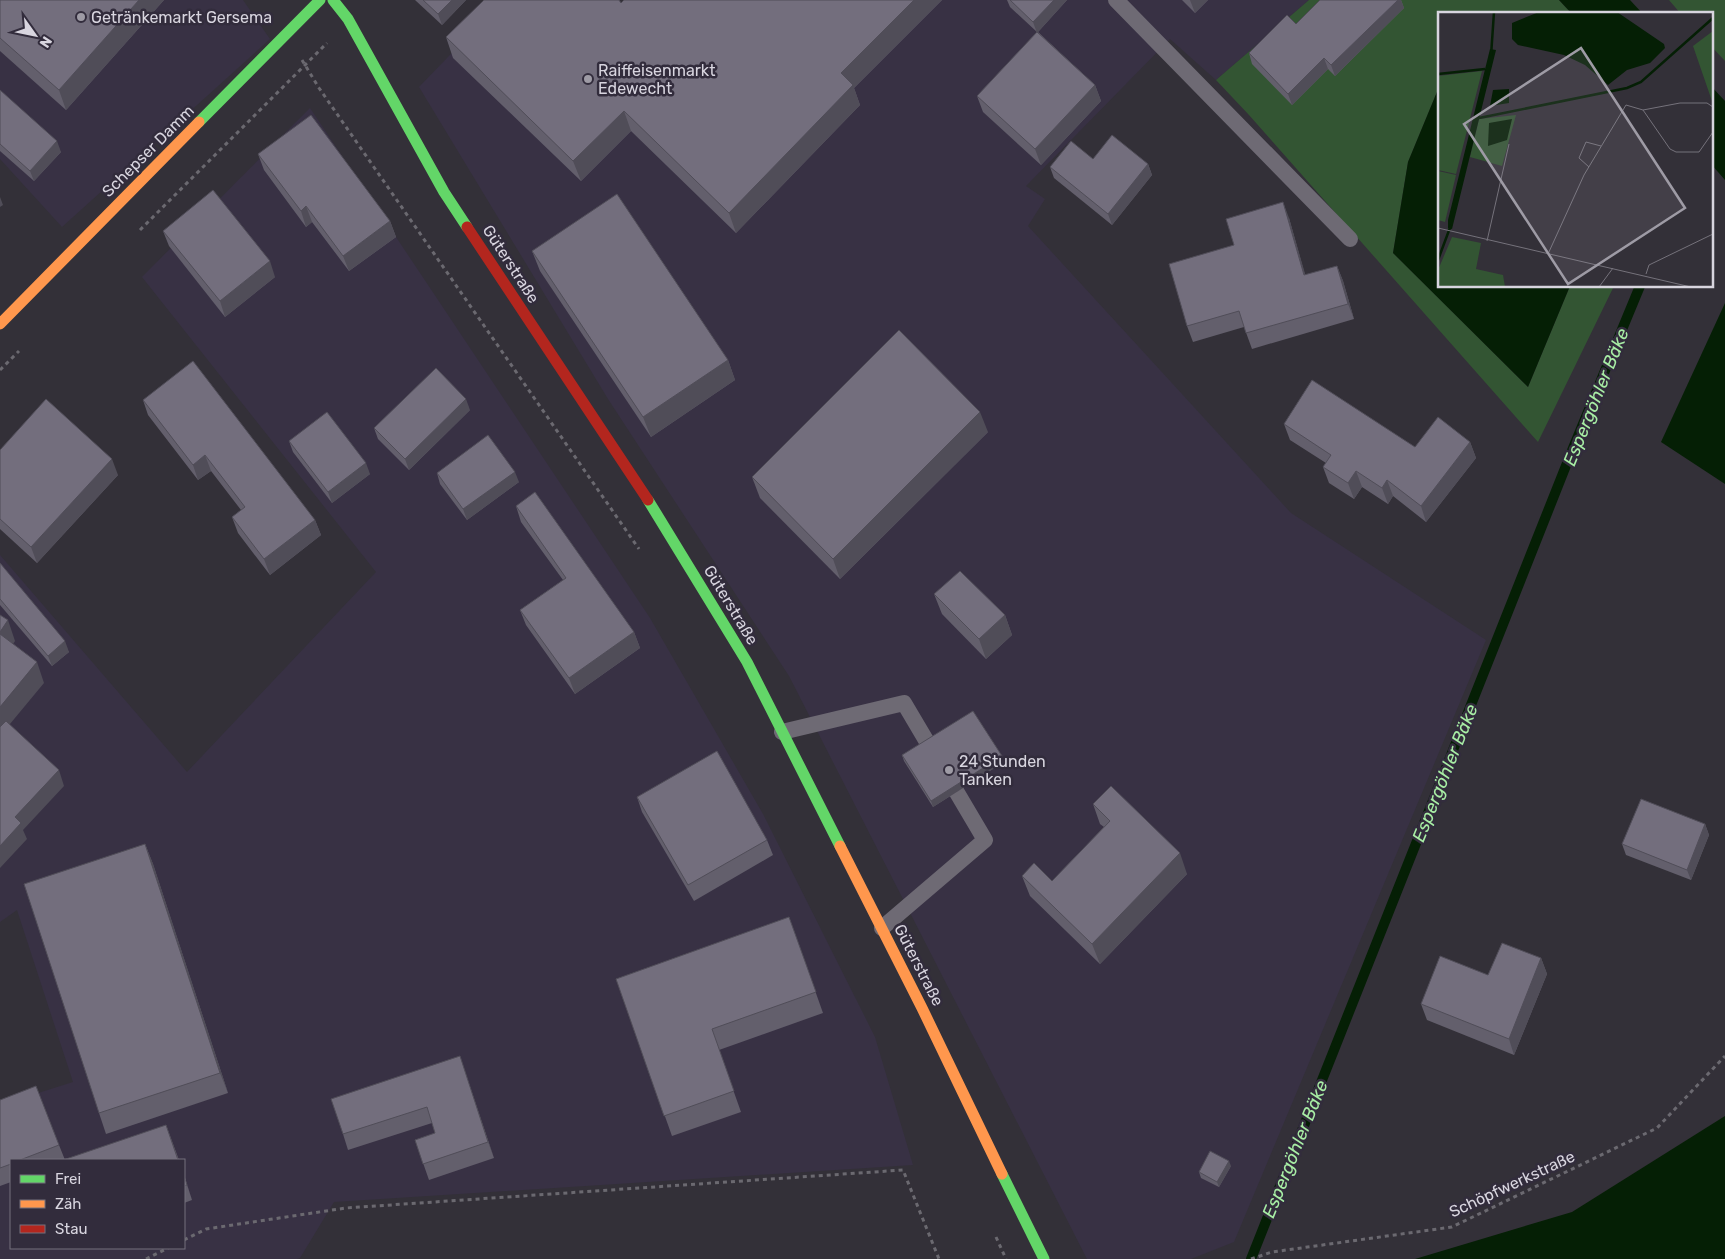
<svg xmlns="http://www.w3.org/2000/svg" width="1725" height="1259" font-family="Rubik,sans-serif">
<style>
.built{fill:#383144;fill-rule:evenodd}
.green{fill:#353}
.water{fill:#051f05}
.lines{fill:none;stroke-linecap:round;stroke-linejoin:round}
.stream{stroke:#051f05;stroke-width:10}
.path{stroke:#6b6970;stroke-width:3;stroke-dasharray:4 4;stroke-linecap:butt}
.lane{stroke:#6e6a74;stroke-width:16}
.fast{stroke:#63d668;stroke-width:11}
.slow{stroke:#ff974d;stroke-width:11}
.jam{stroke:#b3261e;stroke-width:11}
.wall{fill:#635f6c}
.shaded-wall{fill:#504d58}
.building{fill:#736e7d;stroke:#504d58}
.poi-dot{fill:#9e9ba5;stroke:#322c3c;stroke-width:2}
.labels{text-anchor:middle;dominant-baseline:central;stroke-width:5;stroke-linejoin:round;paint-order:stroke}
.poi-label{font-size:16px;fill:#d8d5df;stroke:#322c3c;text-anchor:start}
.street-label{font-size:16px;fill:#d8d5df;stroke:#322c3c}
.water-label{font-size:18px;font-style:italic;fill:#a8eea5;stroke:#322c3c}
.inset-river{fill:none;stroke:#051f05;stroke-width:2.5}
.inset-road{fill:none;stroke:#75727b;stroke-width:1}
.view{fill:#9e9ba5;fill-opacity:0.15;stroke:#9e9ba5;stroke-width:2.5}
.inset-edge{fill:none;stroke:#d8d5df;stroke-width:2.5}
</style>
<rect width="100%" height="100%" fill="#333038"/>
<g class="built">
<polygon points="0,0 243,0 270,39 62,227 0,159"/>
<polygon points="503,0 628,14 642,0 1309,0 1216,80 1170,39 1026,186 1045,199 1028,226 1291,513 1486,640 1234,1242 1191,1259 1087,1259 789,676 608,399 419,87"/>
<path d="M310 108 650 618 763 814 875 1037 913 1165 334 1202 300 1258 297 1259H0V1105L73 1082 17 910 0 922V555L187 772 376 572 142 277ZM11 1160H184V1248H11Z"/>
</g>
<g class="green">
<polygon points="1309,0 1559,0 1572,14 1439,14 1439,87 1408,162 1393,253 1528,387 1570,286 1614,286 1538,442 1249,115 1216,80"/>
<polygon points="1669,0 1725,0 1725,61 1711,46 1711,14 1681,14"/>
</g>
<g class="water">
<polygon points="1559,0 1630,0 1643,14 1572,14"/>
<polygon points="1711,86 1725,101 1725,180 1711,164"/>
<polygon points="1439,87 1439,286 1570,286 1528,387 1393,253 1408,162"/>
<polygon points="1725,303 1725,484 1661,442"/>
<polygon points="1725,1116 1725,1259 1415,1259 1572,1212"/>
</g>
<g class="lines">
<polyline class="stream" points="1251,1259 1573,448 1640,286"/>
<g class="path">
<polyline points="302,60 319,88 639,549"/>
<polyline points="140,230 327,43"/>
<polyline points="0,370 19,351"/>
<polyline points="996,1237 1006,1259"/>
<polyline points="184,1240 206,1229 346,1208 903,1170 939,1259"/>
<polyline points="146,1259 168,1248"/>
<polyline points="1251,1259 1272,1252 1452,1227 1657,1128 1725,1056"/>
</g>
<g class="lane">
<polyline points="1116,0 1350,239"/>
<polyline points="782,732 904,703 985,840 882,928"/>
</g>
<g class="fast">
<polyline points="333,0 348,19 444,192 467,227"/>
<polyline points="199,122 320,0"/>
<polyline points="648,500 747,662 840,846"/>
<polyline points="1002,1174 1044,1259"/>
</g>
<g class="slow">
<polyline points="0,324 199,122"/>
<polyline points="840,846 922,1008 1002,1174"/>
</g>
<polyline class="jam" points="467,227 648,500"/>
</g>
<g class="wall">
<polygon points="0,0 164,0 66,110 0,51"/>
<polygon points="415,0 466,0 442,25"/>
<polygon points="624,0 942,0 854,88 860,105 736,233 631,131 581,181 453,58 446,37 621,3"/>
<polygon points="1007,0 1067,0 1038,32 1095,85 1101,101 1041,165 983,112 977,96 1037,32 1010,7"/>
<polygon points="1182,0 1208,0 1195,13"/>
<polygon points="1320,0 1401,0 1404,8 1335,76 1328,69 1292,105 1252,64 1249,53 1296,24"/>
<polygon points="0,90 61,152 34,181 0,151"/>
<polygon points="258,154 390,221 396,237 349,271 312,222 306,227 264,170"/>
<polygon points="1093,159 1148,164 1152,175 1112,225 1054,178 1050,167"/>
<polygon points="1289,218 1305,275 1337,266 1343,281 1354,319 1252,349 1244,327 1193,342 1187,326 1234,245"/>
<polygon points="163,231 275,277 225,317 169,246"/>
<polygon points="532,251 728,360 735,380 651,437 540,271"/>
<polygon points="143,400 315,520 321,535 270,575 238,533 232,517 241,510 211,471 198,480 148,415"/>
<polygon points="470,410 409,470 378,439 374,428"/>
<polygon points="1284,424 1415,447 1470,442 1476,458 1426,522 1393,496 1388,504 1362,487 1354,499 1329,483 1323,467 1326,463 1290,440"/>
<polygon points="988,432 840,579 760,498 752,477"/>
<polygon points="289,441 370,474 332,503 293,452"/>
<polygon points="0,450 118,475 37,563 0,529"/>
<polygon points="437,473 519,482 467,520 440,484"/>
<polygon points="516,506 634,632 640,648 575,694 526,625 520,610 563,580 521,522"/>
<polygon points="0,563 69,652 52,666 0,605"/>
<polygon points="934,594 1005,615 1012,635 986,659 942,614"/>
<polygon points="902,755 1002,756 1004,762 933,807 904,761"/>
<polygon points="637,797 767,840 773,855 694,901 642,812"/>
<polygon points="1093,804 1187,874 1100,964 1030,896 1022,876 1052,881 1104,827 1100,824"/>
<polygon points="1705,824 1709,835 1691,880 1626,855 1622,844"/>
<polygon points="145,844 153,864 228,1093 106,1134 99,1113"/>
<polygon points="789,917 823,1013 719,1050 741,1112 672,1136 616,979"/>
<polygon points="1541,958 1547,974 1514,1055 1427,1020 1421,1004 1488,975"/>
<polygon points="465,1072 494,1158 429,1180 415,1140 435,1133 432,1123 348,1150 343,1134"/>
<polygon points="0,1100 59,1145 65,1160 166,1125 179,1160 11,1160 11,1182 0,1186"/>
<polygon points="1231,1166 1219,1187 1201,1178 1199,1172"/>
<polygon points="184,1175 192,1200 184,1203"/>
</g>
<g class="shaded-wall">
<polygon points="139,0 164,0 66,110 59,90"/>
<polygon points="452,0 466,0 442,25 438,14"/>
<polygon points="914,0 942,0 854,88 860,105 736,233 729,213 841,73"/>
<polygon points="1054,0 1067,0 1037,33 1033,22"/>
<polygon points="1190,0 1208,0 1195,13"/>
<polygon points="1398,0 1401,0 1404,8 1335,76 1331,65"/>
<polygon points="1324,58 1328,69 1292,105 1288,94"/>
<polygon points="1095,85 1101,101 1041,165 1035,149"/>
<polygon points="624,111 631,131 581,181 573,161"/>
<polygon points="57,141 61,152 34,181 30,171"/>
<polygon points="1148,164 1152,175 1112,225 1108,214"/>
<polygon points="0,197 3,205 0,207"/>
<polygon points="1283,202 1289,218 1310,291 1304,275"/>
<polygon points="306,206 312,222 306,227 301,211"/>
<polygon points="390,221 396,237 349,271 343,256"/>
<polygon points="270,261 275,277 225,317 220,301"/>
<polygon points="1337,266 1343,281 1354,319 1348,304"/>
<polygon points="728,360 735,380 651,437 643,417"/>
<polygon points="466,399 470,410 409,470 405,459"/>
<polygon points="980,412 988,432 840,579 833,559"/>
<polygon points="1470,442 1476,458 1426,522 1421,506"/>
<polygon points="205,455 211,471 198,480 193,465"/>
<polygon points="112,459 118,475 37,563 31,547"/>
<polygon points="366,463 370,474 332,503 328,492"/>
<polygon points="1356,471 1362,487 1354,499 1348,483"/>
<polygon points="515,472 519,482 467,520 463,509"/>
<polygon points="1387,480 1393,496 1388,504 1382,488"/>
<polygon points="315,520 321,535 270,575 264,559"/>
<polygon points="1005,615 1012,635 986,659 979,639"/>
<polygon points="8,620 15,641 7,654 0,636 0,632"/>
<polygon points="634,632 640,648 575,694 569,678"/>
<polygon points="65,641 69,652 52,666 48,656"/>
<polygon points="37,662 44,683 0,736 0,707"/>
<polygon points="1002,756 1004,762 933,807 931,801"/>
<polygon points="59,770 64,786 23,830 27,839 0,868 0,846 15,817"/>
<polygon points="1705,824 1709,835 1691,880 1687,870"/>
<polygon points="145,844 153,864 228,1093 220,1073"/>
<polygon points="1180,853 1187,874 1100,964 1092,944"/>
<polygon points="1541,958 1547,974 1514,1055 1509,1039"/>
<polygon points="460,1056 465,1072 494,1158 488,1142"/>
<polygon points="1229,1161 1231,1166 1219,1187 1217,1182"/>
</g>
<g class="building">
<polygon points="0,0 139,0 59,90 0,38"/>
<polygon points="423,0 452,0 438,14"/>
<polygon points="484,0 619,0 621,3 624,0 914,0 841,73 853,85 729,213 624,111 573,161 446,37"/>
<polygon points="1010,0 1054,0 1033,22"/>
<polygon points="1320,0 1398,0 1331,65 1324,58 1288,94 1249,53 1287,15 1296,24"/>
<polygon points="1037,32 1095,85 1035,149 977,96"/>
<polygon points="0,90 57,141 30,171 0,144"/>
<polygon points="311,115 390,221 343,256 306,206 301,211 258,154"/>
<polygon points="1112,135 1148,164 1108,214 1050,167 1071,141 1093,159"/>
<polygon points="213,190 270,261 220,301 163,231"/>
<polygon points="617,194 728,360 643,417 532,251"/>
<polygon points="1283,202 1304,275 1337,266 1348,304 1246,333 1239,311 1187,326 1169,264 1234,245 1226,219"/>
<polygon points="899,330 980,412 833,559 752,477"/>
<polygon points="193,361 315,520 264,559 232,517 245,507 205,455 193,465 143,400"/>
<polygon points="436,368 466,399 405,459 374,428"/>
<polygon points="1312,380 1415,447 1438,417 1470,442 1421,506 1387,480 1382,488 1356,471 1348,483 1323,467 1331,455 1284,424"/>
<polygon points="46,399 112,459 31,547 0,519 0,450"/>
<polygon points="327,412 366,463 328,492 289,441"/>
<polygon points="488,435 515,472 463,509 437,473"/>
<polygon points="535,492 634,632 569,678 520,610 566,578 516,506"/>
<polygon points="0,563 65,641 48,656 0,599"/>
<polygon points="960,571 1005,615 979,639 934,594"/>
<polygon points="0,615 8,620 0,632"/>
<polygon points="0,634 37,662 0,707"/>
<polygon points="973,711 1002,756 931,801 902,755"/>
<polygon points="6,721 59,770 15,817 21,823 0,846 0,727"/>
<polygon points="717,751 767,840 688,885 637,797"/>
<polygon points="1111,786 1180,853 1092,944 1022,876 1034,863 1052,881 1110,821 1093,804"/>
<polygon points="1641,799 1705,824 1687,870 1622,844"/>
<polygon points="145,844 220,1073 99,1113 24,884"/>
<polygon points="789,917 816,992 712,1029 734,1091 664,1116 616,979"/>
<polygon points="1502,943 1541,958 1509,1039 1421,1004 1440,956 1488,975"/>
<polygon points="460,1056 488,1142 423,1164 415,1140 435,1133 427,1107 343,1134 331,1099"/>
<polygon points="36,1086 59,1145 20,1160 11,1160 11,1164 0,1168 0,1100"/>
<polygon points="166,1125 178,1160 63,1160"/>
<polygon points="1210,1151 1229,1161 1217,1182 1199,1172"/>
<polygon points="184,1176 187,1185 184,1186"/>
</g>
<g class="poi-dot">
<circle cx="81" cy="17" r="5"/>
<circle cx="588" cy="79" r="5"/>
<circle cx="949" cy="770" r="5"/>
</g>
<g class="labels">
<g class="poi-label">
<text x="91" y="17">Getränkemarkt Gersema</text>
<text x="598" y="70">Raiffeisenmarkt<tspan x="598" dy="18">Edewecht</tspan></text>
<text x="959" y="761">24 Stunden<tspan x="959" dy="18">Tanken</tspan></text>
</g>
<g class="street-label">
<text transform="translate(148 151) rotate(-45)">Schepser Damm</text>
<text transform="translate(511 264) rotate(57)">Güterstraße</text>
<text transform="translate(731 605) rotate(59)">Güterstraße</text>
<text transform="translate(919 965) rotate(63)">Güterstraße</text>
<text transform="translate(1512 1184) rotate(-25)">Schöpfwerkstraße</text>
</g>
<g class="water-label">
<text transform="translate(1596 397) rotate(-68)">Espergöhler Bäke</text>
<text transform="translate(1445 773) rotate(-68)">Espergöhler Bäke</text>
<text transform="translate(1295 1149) rotate(-68)">Espergöhler Bäke</text>
</g>
</g>
<g transform="translate(1438 12)">
<rect width="275" height="275" fill="#333038"/>
<path d="M275 19V92L255 34ZM44 59 18 162 0 158V64ZM78 103 64 154 32 145 41 107ZM0 159 18 163 7 210 0 208ZM14 225 43 231 38 257 65 263 67 275H0V258Z" fill="#353"/>
<path d="M101 0H179L226 32 227 36 212 51 189 58 170 73 147 53 126 43 80 33 74 27V11ZM52 37 58 38 14 217 10 216V208ZM71 77V91L52 94 55 78ZM74 107 69 128 50 134 51 111Z" fill="#051f05"/>
<path class="inset-river" d="M53 44 56 0M0 62 47 57M41 106 189 76 203 70 275 6M0 248 13 213"/>
<path class="inset-road" d="M205 98 232 137 238 140H261L275 120M151 155 141 146 148 130 163 134M0 216 253 275M49 229 71 132M110 242 146 163 188 93 205 98 242 91H269L275 95M208 262 211 253 275 222M161 275 175 256"/>
<path class="view" d="M143 36 247 196 130 272 26 112Z"/>
<rect width="275" height="275" class="inset-edge"/>
</g>
<rect x="10" y="1159" width="175" height="90" fill="#322c3c" stroke="#74707d"/>
<rect x="20" y="1175" width="25" height="8" fill="#63d668" stroke="#74707d"/>
<text x="55" y="1184" font-size="15" fill="#d8d5df">Frei</text>
<rect x="20" y="1200" width="25" height="8" fill="#ff974d" stroke="#74707d"/>
<text x="55" y="1209" font-size="15" fill="#d8d5df">Zäh</text>
<rect x="20" y="1225" width="25" height="8" fill="#b3261e" stroke="#74707d"/>
<text x="55" y="1234" font-size="15" fill="#d8d5df">Stau</text>
<g transform="translate(35 35) rotate(123)" stroke="#322c3c" stroke-width="4" paint-order="stroke">
<path d="M0-4L9 19L0 12L-9 19Z" fill="#d8d5df"/>
<text y="-8" font-size="14" font-weight="bold" text-anchor="middle" fill="#d8d5df">N</text>
</g>
</svg>
